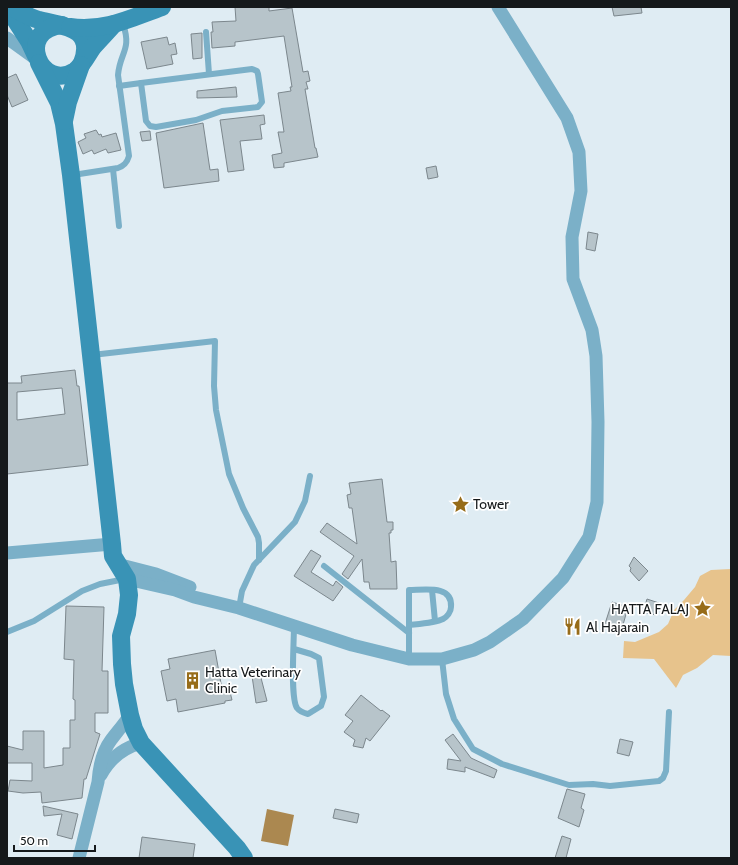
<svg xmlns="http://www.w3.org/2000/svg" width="738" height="865" font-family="Cabin,sans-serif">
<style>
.green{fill:#e7c38c}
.water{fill:#ab8850}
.building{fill:#b7c4ca;stroke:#7c878d;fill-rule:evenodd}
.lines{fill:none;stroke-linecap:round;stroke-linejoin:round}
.lane{stroke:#7bb0c8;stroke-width:6}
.street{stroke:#7bb0c8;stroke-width:13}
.secondary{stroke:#3993b6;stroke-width:18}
.labels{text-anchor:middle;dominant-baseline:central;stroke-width:3.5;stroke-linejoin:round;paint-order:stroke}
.poi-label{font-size:14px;fill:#15191b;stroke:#fff;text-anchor:start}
</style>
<rect width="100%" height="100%" fill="#dfecf3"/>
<polygon class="green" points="731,569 731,656 713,655 697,668 683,675 676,688 654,659 623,658 624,641 635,642 659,632 668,624 674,610 684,600 695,587 700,576 711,570"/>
<polygon class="water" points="267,809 294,815 288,846 261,841"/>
<g class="building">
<polygon points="235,7 269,7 269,11 292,8 303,72 308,71 310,81 306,82 308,89 305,89 315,148 316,148 318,157 284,163 284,167 274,168 272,155 282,153 278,132 284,132 278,93 291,91 290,87 292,87 284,36 235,42 235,46 212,48 211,32 213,32 212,22 236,21"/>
<polygon points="612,7 641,7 642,13 614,16"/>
<polygon points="202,33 202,58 193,59 191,34"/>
<polygon points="167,37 169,45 175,43 177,54 171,55 173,64 147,69 141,42"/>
<polygon points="16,74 28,100 12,107 7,95 7,78"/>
<polygon points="236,87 237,97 197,98 197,91"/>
<polygon points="264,115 265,124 260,125 262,139 240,141 244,170 228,172 220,120"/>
<polygon points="203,123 210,170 218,169 219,181 164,188 156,133"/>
<polygon points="96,130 99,135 101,134 102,137 116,133 121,150 108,153 106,149 94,154 92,150 83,154 78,142 86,138 84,134"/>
<polygon points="150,131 151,140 142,141 140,132"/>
<polygon points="436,166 438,177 428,179 426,168"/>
<polygon points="588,232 598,234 595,251 586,249"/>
<path d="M75 370 77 386H79L88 465 7 474V383H22L21 376ZM62 388 65 414 17 420V392Z"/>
<polygon points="382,479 387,522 393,522 393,530 391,530 391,533 389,533 391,562 396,561 397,589 370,589 369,582 364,582 362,559 348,579 342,574 354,556 320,532 327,523 357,544 352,508 349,508 347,495 351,494 349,483"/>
<polygon points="311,550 321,556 311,572 333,586 336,581 343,587 333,601 294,576"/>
<polygon points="634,557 648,571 639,581 630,571 631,568 629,566"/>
<polygon points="647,599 659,603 656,615 643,612"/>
<polygon points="612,602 628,607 621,632 604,627"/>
<polygon points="66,606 104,607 102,671 108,671 108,713 95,713 95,732 100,734 86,779 84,779 82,798 42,803 41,792 23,793 8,791 10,780 32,781 32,763 7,763 7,746 23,750 23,731 44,731 44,768 63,765 63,748 70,748 70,720 75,720 75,700 73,699 74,660 64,659"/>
<polygon points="215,650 222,689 229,688 232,700 225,701 225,703 178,712 176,699 167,701 161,671 170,669 168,659"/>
<polygon points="260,674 267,701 256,703 252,676"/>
<polygon points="361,695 381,711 382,710 390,716 370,741 366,738 363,748 353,746 355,740 344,732 353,721 345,715"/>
<polygon points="453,734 471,758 497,770 494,778 465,767 465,772 447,769 448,759 461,761 445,740"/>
<polygon points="620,739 633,742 629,756 617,753"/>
<polygon points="567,789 585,794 581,808 584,810 579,827 558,818"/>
<polygon points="43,806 78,814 72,839 57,835 62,814 44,816"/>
<polygon points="335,809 359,814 357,823 333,818"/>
<polygon points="562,836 571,839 566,858 555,858"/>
<polygon points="142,837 195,844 193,858 139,858"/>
</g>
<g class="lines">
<g class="lane">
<polyline points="206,32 209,74"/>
<polygon points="252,69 257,71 258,74 262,102 258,107 222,111 196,120 156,127 150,126 146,121 141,83"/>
<polyline points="119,86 141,83"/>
<polyline points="113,169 119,226"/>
<path d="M73 175 118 168C124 166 127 163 129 156L118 75C120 52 132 50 123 24"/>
<polyline points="92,355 215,341 214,386 216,410 229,474 243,508 258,537 259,543 259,560"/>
<polyline points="324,566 409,633"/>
<polyline points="432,590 435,621"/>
<polyline points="239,608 242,591 254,565 295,522 305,501 310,476"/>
<path d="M409 625C418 624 435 623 443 619 447 617 451 612 451 607 453 584 423 590 409 590 409 613 409 636 409 659"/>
<polyline points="7,632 34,621 82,591 100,584 125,579"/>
<path d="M294 649 311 654 319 658 324 697 321 706 308 714C304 713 300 712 297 708 290 698 294 642 294 626"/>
<polyline points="442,659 446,694 454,719 473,749 502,764 569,785 593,784 610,786 659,781 663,778 666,771 669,712"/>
</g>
<g class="street">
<polyline points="7,38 36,59"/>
<polyline points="7,553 112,544"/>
<polyline points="117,564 156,574 190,587"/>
<polyline points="127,579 175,590 194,597 239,608 352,645 409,659 442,659 474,650 490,642 523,619 563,578 589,537 597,502 598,422 596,356 592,330 573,279 572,237 581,191 579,152 567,118 498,7"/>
<path d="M101 775C110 758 123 748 141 743"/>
<path d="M79 858 98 782C99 767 102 752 111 740 117 732 124 724 130 715"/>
</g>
<g class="secondary">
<polyline points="7,7 29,41 36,56"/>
<path d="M11 7C20 11 29 18 39 20 62 26 96 27 82 63"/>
<path d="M62 25C14 30 41 93 75 71 83 65 88 54 93 47 100 39 107 32 114 24"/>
<path d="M70 27C104 32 131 18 162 7"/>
<polyline points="39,63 59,103 64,124 71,175 112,544 113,556 127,579 129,595 127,614 121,636 122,664 124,684 130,715 134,729 141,743 237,848 244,858"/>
<polyline points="64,121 68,102 81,65"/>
</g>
</g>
<defs>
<symbol id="sight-bare" viewBox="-9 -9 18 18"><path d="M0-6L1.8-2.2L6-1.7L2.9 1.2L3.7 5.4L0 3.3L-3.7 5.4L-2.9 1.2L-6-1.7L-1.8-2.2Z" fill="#976c19" stroke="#fff" stroke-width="2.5" paint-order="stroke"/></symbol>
<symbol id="restaurant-bare" viewBox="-9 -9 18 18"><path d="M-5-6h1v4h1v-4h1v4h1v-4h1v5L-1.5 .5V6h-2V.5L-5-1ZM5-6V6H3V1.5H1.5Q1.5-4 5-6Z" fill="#976c19" stroke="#fff" stroke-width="2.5" paint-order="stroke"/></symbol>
<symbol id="building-bare" viewBox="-9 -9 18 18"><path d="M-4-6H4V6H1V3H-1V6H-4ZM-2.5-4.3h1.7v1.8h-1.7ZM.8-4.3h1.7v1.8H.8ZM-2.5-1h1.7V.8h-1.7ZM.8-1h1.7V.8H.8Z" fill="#976c19" stroke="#fff" stroke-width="2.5" paint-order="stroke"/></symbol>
</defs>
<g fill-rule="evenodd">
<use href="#sight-bare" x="448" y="492" width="25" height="25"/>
<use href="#sight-bare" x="690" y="596" width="25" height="25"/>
<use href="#restaurant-bare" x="560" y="614" width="25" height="25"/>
<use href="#building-bare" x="180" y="668" width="25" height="25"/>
</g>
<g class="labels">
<g class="poi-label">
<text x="473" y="504">Tower</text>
<text x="689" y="609" text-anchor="end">HATTA FALAJ</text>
<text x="586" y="627">Al Hajarain</text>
<text x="205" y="672">Hatta Veterinary<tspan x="205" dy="16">Clinic</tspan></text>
</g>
</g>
<rect width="738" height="865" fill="none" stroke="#15191b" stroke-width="16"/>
<path d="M14 845v6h81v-6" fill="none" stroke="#15191b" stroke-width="2"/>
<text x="20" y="845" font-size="12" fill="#15191b" stroke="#ffffff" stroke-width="3" paint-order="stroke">50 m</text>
</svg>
